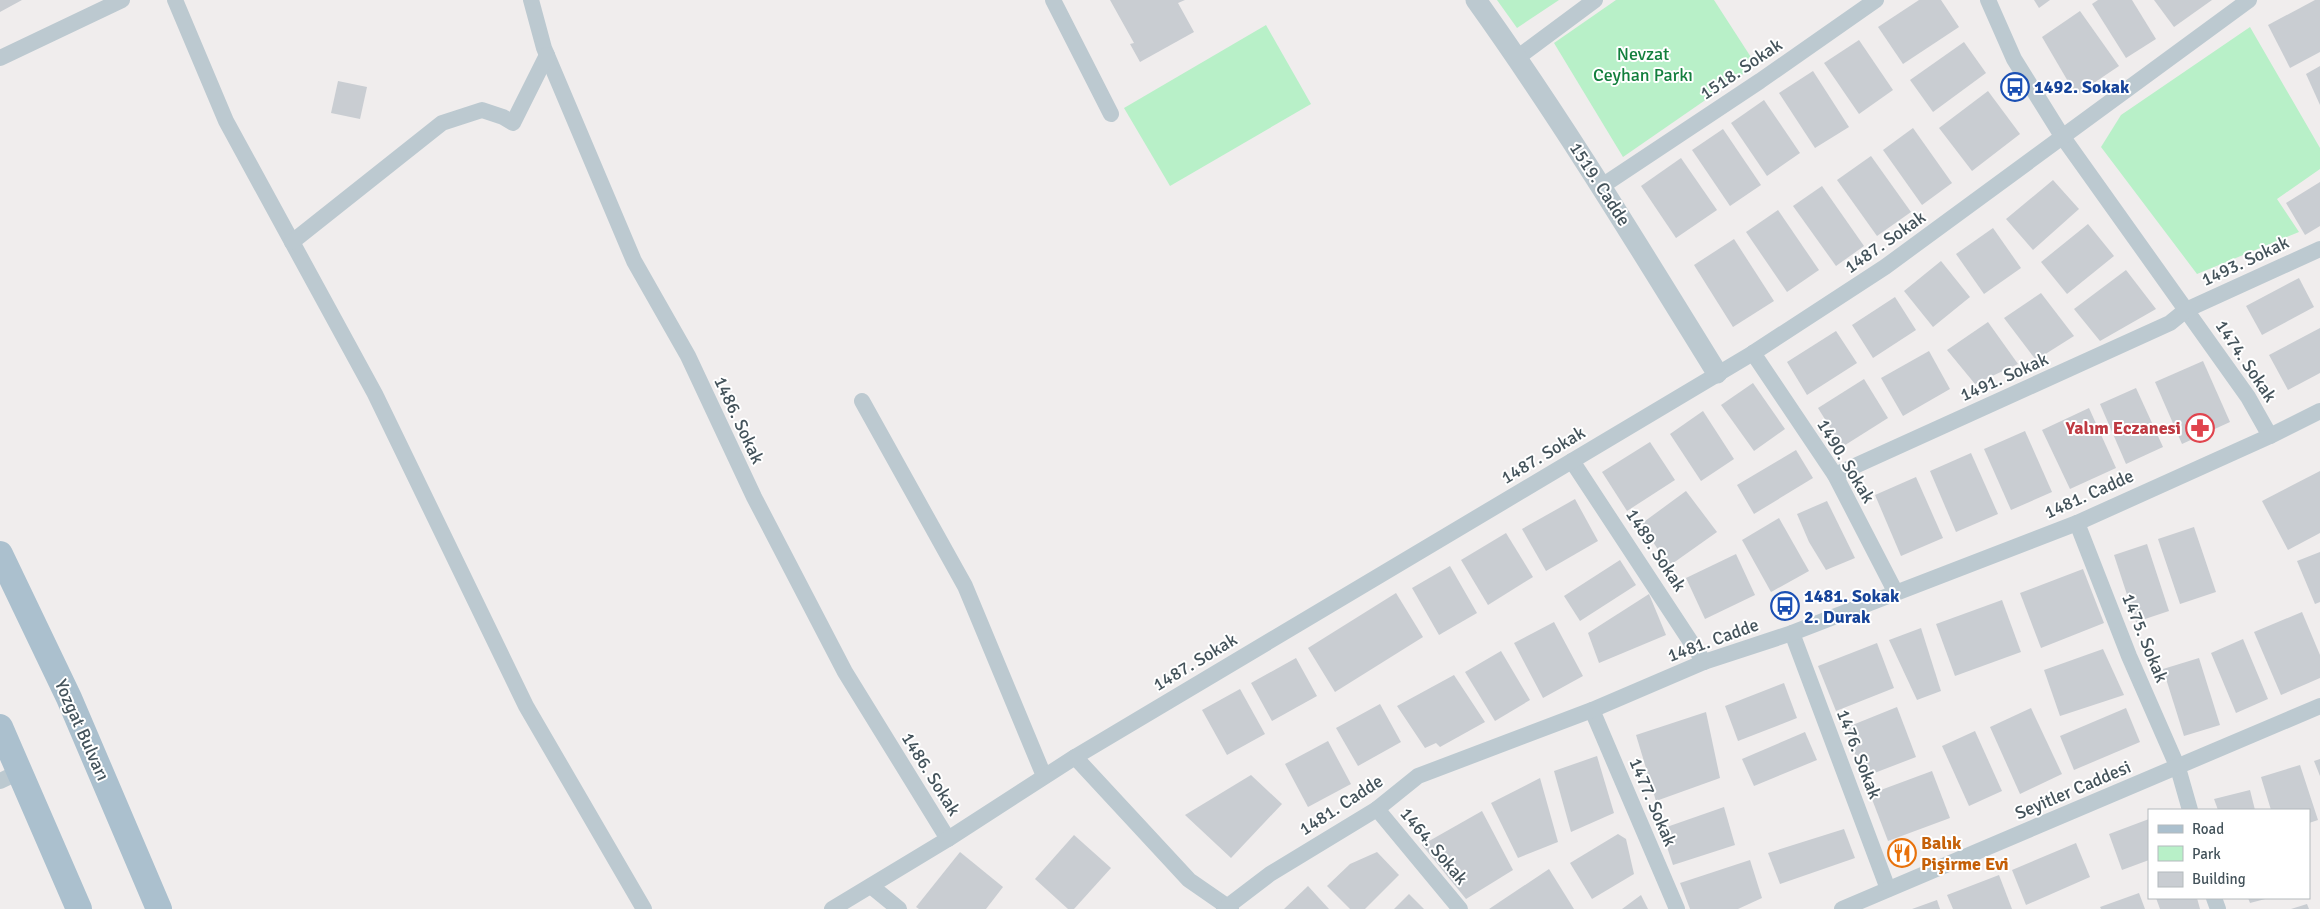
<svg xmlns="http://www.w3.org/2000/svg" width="2320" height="909" font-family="Signika,sans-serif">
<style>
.green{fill:#b8f0c8}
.building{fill:#c9cdd2}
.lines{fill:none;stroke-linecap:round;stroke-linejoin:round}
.minor{stroke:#bcc9d0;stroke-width:16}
.tertiary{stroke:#bcc9d0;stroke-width:21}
.primary{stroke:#abc0ce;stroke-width:26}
.labels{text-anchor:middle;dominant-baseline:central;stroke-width:4;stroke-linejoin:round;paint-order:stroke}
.park-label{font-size:18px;fill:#127f3d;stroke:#fff}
.street-label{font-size:18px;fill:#44535b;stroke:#fff}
.transit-label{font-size:18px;font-weight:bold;fill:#164399;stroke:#fff;text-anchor:start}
.health-label{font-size:18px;font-weight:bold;fill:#be3a42;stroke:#fff;text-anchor:end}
.food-label{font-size:18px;font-weight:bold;fill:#c56008;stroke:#fff;text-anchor:start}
</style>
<rect width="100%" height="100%" fill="#f0eded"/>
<g class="green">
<polygon points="1497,0 1559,0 1517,28"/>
<polygon points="1616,0 1714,0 1756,65 1623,157 1554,43"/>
<polygon points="1266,25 1311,104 1170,186 1124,108"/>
<polygon points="2250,27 2320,148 2320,169 2277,199 2299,232 2197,274 2101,147 2121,115"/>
</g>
<g class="building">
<polygon points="0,0 22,0 0,12"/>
<polygon points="1110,0 1185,0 1178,3 1194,32 1140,62 1130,44 1134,43"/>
<polygon points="1919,0 1941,0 1959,27 1903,64 1878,27"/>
<polygon points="2034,0 2050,0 2039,8"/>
<polygon points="2098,0 2132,0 2156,39 2126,58 2092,4"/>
<polygon points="2154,0 2212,0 2174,27"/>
<polygon points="2315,0 2320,0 2320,52 2290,68 2268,25"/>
<polygon points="2080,11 2119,66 2076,95 2042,37"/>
<polygon points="1859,40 1893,90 1859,114 1824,63"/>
<polygon points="1964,42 1986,73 1933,112 1910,80"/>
<polygon points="2320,66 2320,105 2306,74"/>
<polygon points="1813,71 1849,127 1815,148 1779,93"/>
<polygon points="338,81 367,87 360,119 331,113"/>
<polygon points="1988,91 2020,134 1972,171 1939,128"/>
<polygon points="1764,100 1800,153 1767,176 1731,123"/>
<polygon points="1913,128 1952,183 1922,205 1883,150"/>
<polygon points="1723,129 1761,185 1730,206 1692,150"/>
<polygon points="1871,156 1911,212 1877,236 1837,180"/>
<polygon points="1681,158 1717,210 1676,238 1641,186"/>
<polygon points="2053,180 2079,209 2033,250 2006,219"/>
<polygon points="2320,182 2320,226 2305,235 2286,203"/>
<polygon points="1822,186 1864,246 1836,266 1793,206"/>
<polygon points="1778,210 1819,270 1787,292 1746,232"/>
<polygon points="2088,224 2114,256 2067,294 2041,262"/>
<polygon points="1993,228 2021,268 1984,294 1956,254"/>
<polygon points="1734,239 1774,301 1733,327 1694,265"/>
<polygon points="1941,261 1970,297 1933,327 1904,291"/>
<polygon points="2126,270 2156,309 2100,341 2074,309"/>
<polygon points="2299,278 2314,307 2262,335 2246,306"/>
<polygon points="2041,293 2074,336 2036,360 2004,318"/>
<polygon points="1895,297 1916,330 1873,358 1852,325"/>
<polygon points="1988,322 2018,364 1975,384 1947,350"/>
<polygon points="2320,328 2320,373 2288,390 2269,355"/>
<polygon points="1836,331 1857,363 1807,395 1787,362"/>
<polygon points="1929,351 1950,389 1903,416 1881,378"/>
<polygon points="2203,361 2230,422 2182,444 2155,382"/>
<polygon points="1864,379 1888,418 1842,447 1818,408"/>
<polygon points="1753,383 1785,429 1754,451 1721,405"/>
<polygon points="2136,388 2163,447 2126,464 2100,404"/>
<polygon points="2089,408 2116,468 2070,489 2042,430"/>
<polygon points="1703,411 1734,459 1701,481 1670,434"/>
<polygon points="2025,431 2052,492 2011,510 1984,449"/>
<polygon points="1650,442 1675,480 1627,511 1602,472"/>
<polygon points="1796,450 1813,478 1754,514 1737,485"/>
<polygon points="1971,453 1998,514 1956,532 1930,471"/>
<polygon points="2320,471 2320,533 2288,550 2262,501"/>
<polygon points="1916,477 1943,538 1901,556 1875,495"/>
<polygon points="1686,491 1717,532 1669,566 1641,524"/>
<polygon points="1575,499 1598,541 1546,571 1522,529"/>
<polygon points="1827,501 1855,558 1826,570 1809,542 1797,514"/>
<polygon points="1779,518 1809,571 1771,592 1742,540"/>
<polygon points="2194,527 2216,592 2180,604 2158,539"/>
<polygon points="1506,533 1533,577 1488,605 1461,560"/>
<polygon points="2147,544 2169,611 2136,622 2114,555"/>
<polygon points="2320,552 2320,602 2315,604 2297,561"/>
<polygon points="1736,554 1755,595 1705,619 1686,578"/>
<polygon points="1620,560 1636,585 1580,621 1564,596"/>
<polygon points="1450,566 1477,613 1439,635 1412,588"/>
<polygon points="2083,569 2104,623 2041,648 2020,593"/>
<polygon points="1396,593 1423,637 1335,692 1308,648"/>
<polygon points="1649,594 1666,635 1599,663 1588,633"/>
<polygon points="2002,600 2021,652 1955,676 1936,624"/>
<polygon points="2302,612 2320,655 2320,678 2281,695 2254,632"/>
<polygon points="1554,622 1583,676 1543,698 1514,643"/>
<polygon points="1921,628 1941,691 1917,700 1889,640"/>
<polygon points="2243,639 2268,699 2236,713 2211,653"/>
<polygon points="1877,643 1894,688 1836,711 1818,666"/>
<polygon points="2103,649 2124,695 2060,716 2044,670"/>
<polygon points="1501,651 1530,700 1495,721 1465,672"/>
<polygon points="1296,658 1317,696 1272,721 1251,683"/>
<polygon points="2199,658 2220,725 2184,736 2163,669"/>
<polygon points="1454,675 1485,722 1440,747 1436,743 1425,748 1397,706"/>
<polygon points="1784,683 1797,718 1738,741 1725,706"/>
<polygon points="1240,689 1265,734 1227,755 1202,710"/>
<polygon points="1380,704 1401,742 1358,766 1336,728"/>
<polygon points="1897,707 1916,757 1864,777 1845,728"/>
<polygon points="2031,708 2062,774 2020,794 1990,727"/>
<polygon points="2126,708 2140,742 2074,770 2060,736"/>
<polygon points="1706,712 1720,778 1656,801 1636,735"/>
<polygon points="1975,731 2002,791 1969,806 1942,746"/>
<polygon points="1805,732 1817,760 1754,786 1742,759"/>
<polygon points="1328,741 1351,784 1308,807 1285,764"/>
<polygon points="1597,756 1614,813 1571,832 1554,771"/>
<polygon points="2320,759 2320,776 2314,761"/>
<polygon points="2300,765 2318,820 2309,823 2309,810 2271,810 2261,777"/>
<polygon points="1932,771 1950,818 1888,841 1870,794"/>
<polygon points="1251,775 1282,804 1231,858 1185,815"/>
<polygon points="1540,778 1558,842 1518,858 1491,803"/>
<polygon points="2250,790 2255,810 2218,810 2214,799"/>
<polygon points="1724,807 1735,845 1673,865 1661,829"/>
<polygon points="1482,811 1513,870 1466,899 1422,845"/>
<polygon points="2149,819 2149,860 2122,870 2109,834"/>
<polygon points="1844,829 1855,858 1780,884 1768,853"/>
<polygon points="1618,834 1626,839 1634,874 1592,899 1570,863"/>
<polygon points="1074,835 1111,868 1074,909 1068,909 1035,879"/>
<polygon points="2076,843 2090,877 2026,905 2012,870"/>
<polygon points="960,852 1003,887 986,909 919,909 916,907"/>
<polygon points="1377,852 1399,875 1365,909 1350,909 1327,886 1350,864"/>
<polygon points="1750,860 1762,898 1738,909 1690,909 1680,883"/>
<polygon points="1549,869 1574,909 1489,909"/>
<polygon points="1999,875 2012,909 1953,909 1947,895"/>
<polygon points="1308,886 1329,909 1284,909"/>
<polygon points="2139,893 2145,909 2101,909 2100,907"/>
<polygon points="1409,894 1424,909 1394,909"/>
<polygon points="1641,895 1648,909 1622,909"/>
<polygon points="2156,898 2197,898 2200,909 2160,909"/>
<polygon points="2248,898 2269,898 2250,903"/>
<polygon points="1937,900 1940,909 1912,909"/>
<polygon points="2307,904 2309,909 2291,909"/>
</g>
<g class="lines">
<g class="minor">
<polyline points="175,0 226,121 375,394 526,706 644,909"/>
<polyline points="531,0 544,48 634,261 688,356 754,497 845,672 948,839"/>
<polyline points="1053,0 1111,114"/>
<polyline points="1988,0 2014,59 2062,136 2248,397 2270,436"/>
<polyline points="0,58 122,0"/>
<polyline points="1517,58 1595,0"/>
<polyline points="1602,186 1760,81 1876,0"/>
<polyline points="292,242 442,123 482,110 503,117 513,123 547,55"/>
<polyline points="1753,353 1835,475 1896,593"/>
<polyline points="862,401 965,586 1044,776"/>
<polyline points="1572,461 1704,662"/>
<polyline points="1835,475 2170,323 2186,310 2320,249"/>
<polyline points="2077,523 2129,656 2178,768 2190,810"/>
<polyline points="1792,633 1888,889"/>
<polyline points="1592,710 1677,909"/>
<polyline points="1075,757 1189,880 1231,909"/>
<polyline points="0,781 21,771"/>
<polyline points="1377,809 1460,909"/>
<polyline points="871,886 899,909"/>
<polyline points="2214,898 2218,909"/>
<polyline points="832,909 948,839 1075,757 1753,353 1885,267 2249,0"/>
<polyline points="1224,909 1270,874 1377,809 1418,776 1592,710 1704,662 1792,633 2077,523 2270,436 2320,411"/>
<polyline points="1842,909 2320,706"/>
</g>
<path class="tertiary" d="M1476 0C1562 120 1639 247 1717 373"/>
<g class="primary">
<polyline points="0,554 69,698 159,909"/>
<polyline points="0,727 79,909"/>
</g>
</g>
<defs>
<symbol id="bus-ring" viewBox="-11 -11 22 22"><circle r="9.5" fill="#fff" stroke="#1a4fb4" stroke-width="1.5"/><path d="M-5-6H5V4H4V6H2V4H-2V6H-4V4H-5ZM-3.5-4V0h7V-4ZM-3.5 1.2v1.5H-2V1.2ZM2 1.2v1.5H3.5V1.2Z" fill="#1a4fb4"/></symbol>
<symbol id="pharmacy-ring" viewBox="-11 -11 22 22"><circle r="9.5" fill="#fff" stroke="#e0444e" stroke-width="1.5"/><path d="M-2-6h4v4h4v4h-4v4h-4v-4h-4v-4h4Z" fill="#e0444e"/></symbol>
<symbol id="restaurant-ring" viewBox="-11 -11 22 22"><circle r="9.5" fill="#fff" stroke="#e8710a" stroke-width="1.5"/><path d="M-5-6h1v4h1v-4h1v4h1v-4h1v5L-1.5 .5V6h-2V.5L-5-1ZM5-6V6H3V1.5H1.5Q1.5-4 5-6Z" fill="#e8710a"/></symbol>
</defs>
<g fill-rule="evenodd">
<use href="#bus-ring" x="1999" y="71" width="32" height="32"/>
<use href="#pharmacy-ring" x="2184" y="412" width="32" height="32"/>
<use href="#bus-ring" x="1769" y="590" width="32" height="32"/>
<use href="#restaurant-ring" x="1886" y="837" width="32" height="32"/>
</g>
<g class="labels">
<g class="park-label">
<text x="1643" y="54">Nevzat<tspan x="1643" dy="21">Ceyhan Parkı</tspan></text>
</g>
<g class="street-label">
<text transform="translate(1741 69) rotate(-34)">1518. Sokak</text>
<text transform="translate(1600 184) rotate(57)">1519. Cadde</text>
<text transform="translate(1885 242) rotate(-35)">1487. Sokak</text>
<text transform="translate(2245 261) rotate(-25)">1493. Sokak</text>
<text transform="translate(2246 361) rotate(56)">1474. Sokak</text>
<text transform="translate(2004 377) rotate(-24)">1491. Sokak</text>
<text transform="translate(739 420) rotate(65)">1486. Sokak</text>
<text transform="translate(1543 455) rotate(-31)">1487. Sokak</text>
<text transform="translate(1846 461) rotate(59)">1490. Sokak</text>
<text transform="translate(2089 494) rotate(-24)">1481. Cadde</text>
<text transform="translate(1656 550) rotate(57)">1489. Sokak</text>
<text transform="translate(2145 638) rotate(68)">1475. Sokak</text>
<text transform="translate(1713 640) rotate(-20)">1481. Cadde</text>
<text transform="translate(1195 662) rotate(-31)">1487. Sokak</text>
<text transform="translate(82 730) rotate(66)">Yozgat Bulvarı</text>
<text transform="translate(1859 754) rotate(69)">1476. Sokak</text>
<text transform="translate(931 774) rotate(58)">1486. Sokak</text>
<text transform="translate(2073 790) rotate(-23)">Seyitler Caddesi</text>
<text transform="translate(1653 802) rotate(67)">1477. Sokak</text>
<text transform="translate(1341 805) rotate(-33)">1481. Cadde</text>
<text transform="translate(1434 846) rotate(50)">1464. Sokak</text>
</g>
<g class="transit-label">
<text x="2034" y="87">1492. Sokak</text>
<text x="1804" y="596">1481. Sokak<tspan x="1804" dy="21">2. Durak</tspan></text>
</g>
<g class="health-label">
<text x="2181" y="428">Yalım Eczanesi</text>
</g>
<g class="food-label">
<text x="1921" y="843">Balık<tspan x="1921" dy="21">Pişirme Evi</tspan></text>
</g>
</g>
<rect x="2148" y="809" width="162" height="90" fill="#ffffff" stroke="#b4babd"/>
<rect x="2158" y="825" width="25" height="8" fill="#abc0ce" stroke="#b4babd"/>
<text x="2192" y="834" font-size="15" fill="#44535b">Road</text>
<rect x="2158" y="846" width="25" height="15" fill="#b8f0c8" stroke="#b4babd"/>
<text x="2192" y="859" font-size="15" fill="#44535b">Park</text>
<rect x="2158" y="872" width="25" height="15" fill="#c9cdd2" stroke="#b4babd"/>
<text x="2192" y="884" font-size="15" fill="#44535b">Building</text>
</svg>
